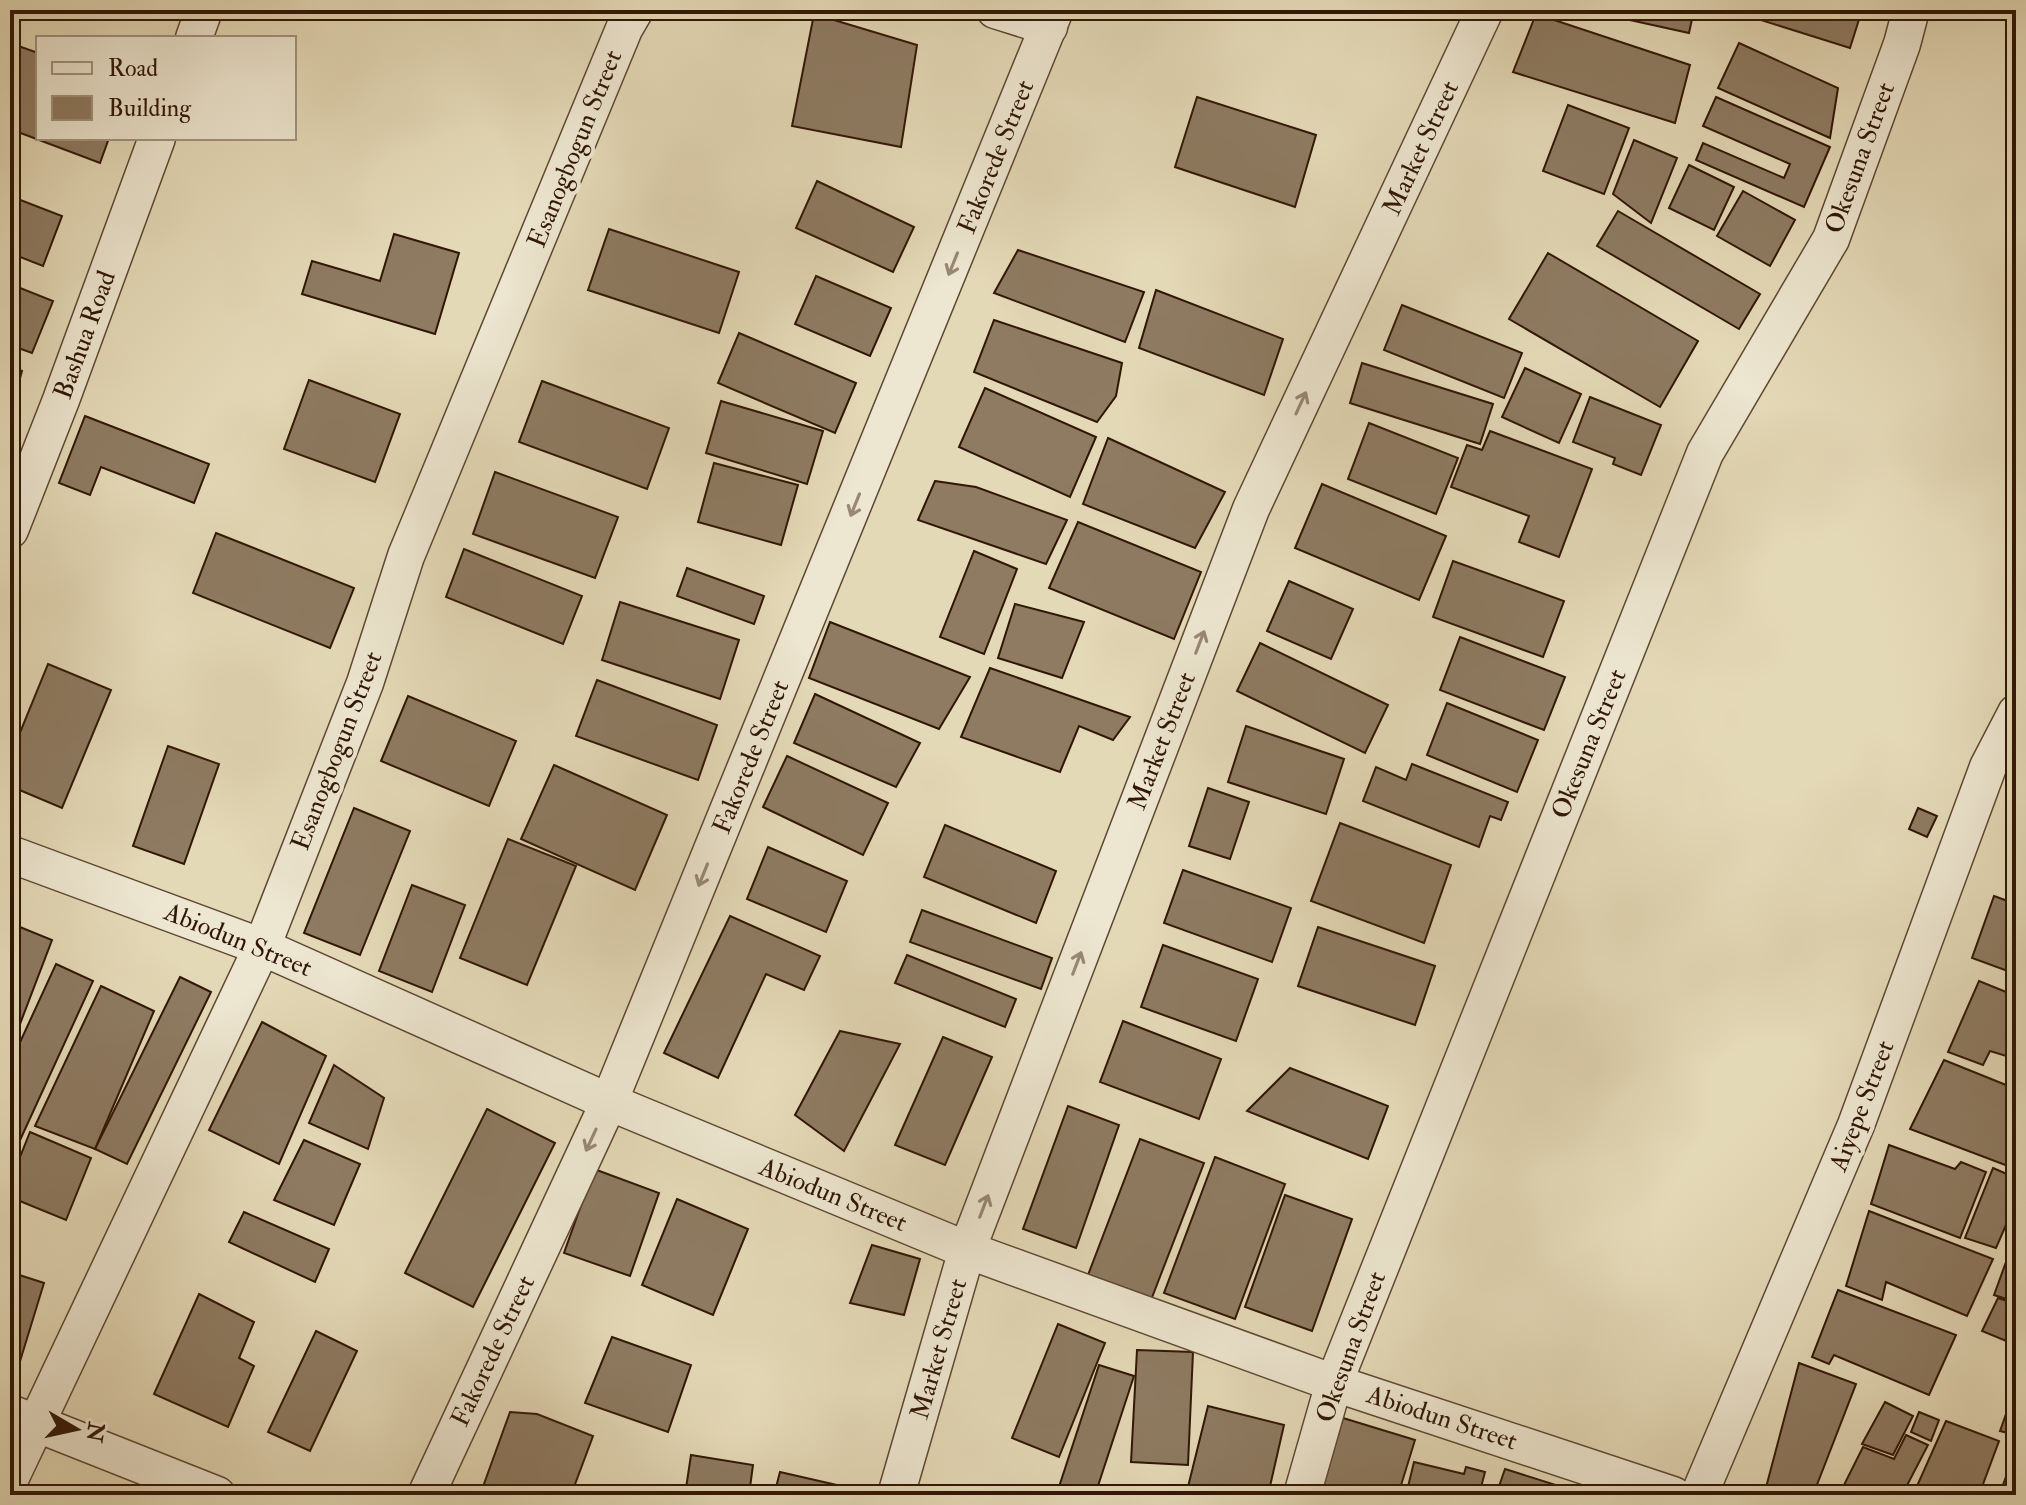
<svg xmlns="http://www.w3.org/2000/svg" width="2026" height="1505" font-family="'IM FELL Double Pica',serif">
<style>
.building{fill:#8e7b62;stroke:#311606;stroke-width:2}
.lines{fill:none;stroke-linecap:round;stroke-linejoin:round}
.minor-casing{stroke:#5e4732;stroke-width:39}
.minor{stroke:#ede6d0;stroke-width:36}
.oneway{stroke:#988875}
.labels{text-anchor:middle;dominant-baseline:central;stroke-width:8;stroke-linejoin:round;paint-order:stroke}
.street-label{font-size:26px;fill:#311606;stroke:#ede6d0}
</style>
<rect width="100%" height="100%" fill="#e4d9b7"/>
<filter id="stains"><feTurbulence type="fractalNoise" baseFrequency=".0025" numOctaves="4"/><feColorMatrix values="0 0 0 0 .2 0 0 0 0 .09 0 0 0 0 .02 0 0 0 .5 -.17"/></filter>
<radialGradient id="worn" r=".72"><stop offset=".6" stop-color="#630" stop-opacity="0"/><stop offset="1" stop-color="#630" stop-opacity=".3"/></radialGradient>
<g class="building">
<polygon points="1576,10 1610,10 1609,17"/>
<polygon points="1617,10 1694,10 1689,33 1616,17"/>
<polygon points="1729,10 1862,10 1850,48"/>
<polygon points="814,14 917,45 901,147 792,126"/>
<polygon points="1536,14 1690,65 1675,123 1513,72"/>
<polygon points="10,43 38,53 38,138 109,138 100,163 10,129"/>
<polygon points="1739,43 1838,88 1830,138 1718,88"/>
<polygon points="1197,97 1316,135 1295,207 1175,167"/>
<polygon points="1716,97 1830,147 1804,207 1696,160 1703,143 1784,178 1790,164 1703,126"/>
<polygon points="1568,105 1629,128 1604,194 1543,171"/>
<polygon points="1634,140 1677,158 1651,223 1613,194"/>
<polygon points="1689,165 1734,187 1714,230 1669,208"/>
<polygon points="817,181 914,227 893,272 796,228"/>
<polygon points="1743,191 1795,220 1770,266 1717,236"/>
<polygon points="10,196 62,216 43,266 10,253"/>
<polygon points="1618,211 1760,294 1739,329 1597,246"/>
<polygon points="609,229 739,272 719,333 588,290"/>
<polygon points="394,234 459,253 435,334 302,294 312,261 380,281"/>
<polygon points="1018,250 1144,292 1125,342 994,293"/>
<polygon points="1548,253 1698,341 1660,407 1509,319"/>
<polygon points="816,276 891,308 870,356 795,324"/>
<polygon points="10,284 53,301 32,353 10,345"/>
<polygon points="1156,290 1283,339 1264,395 1139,348"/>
<polygon points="1402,305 1522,353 1504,398 1384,350"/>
<polygon points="994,320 1122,363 1116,396 1097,422 974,372"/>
<polygon points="739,333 856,383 835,433 718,383"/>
<polygon points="1362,363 1493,404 1480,444 1350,403"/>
<polygon points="10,367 22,371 10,414"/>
<polygon points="1525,368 1581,394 1559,443 1502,417"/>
<polygon points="309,380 400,414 375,482 284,449"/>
<polygon points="542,381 669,428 647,489 519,442"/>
<polygon points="985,388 1096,437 1070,497 959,447"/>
<polygon points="1590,397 1661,425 1641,475 1613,464 1615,458 1573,442"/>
<polygon points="721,401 823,431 807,484 706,453"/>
<polygon points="85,416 209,464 194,503 101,467 90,495 59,483"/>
<polygon points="1369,423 1458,458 1436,514 1348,479"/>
<polygon points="1490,431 1592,469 1559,557 1519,542 1529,516 1451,487 1467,445 1482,450"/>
<polygon points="1108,438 1225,492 1195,548 1083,504"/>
<polygon points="714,463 798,485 781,545 698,522"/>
<polygon points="495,472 618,517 595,578 473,534"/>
<polygon points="935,481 976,487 1067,520 1046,564 918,520"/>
<polygon points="1322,484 1446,536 1419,600 1295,548"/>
<polygon points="1078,522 1201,572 1174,639 1049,588"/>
<polygon points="216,533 354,588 330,648 193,593"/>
<polygon points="464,549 582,596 563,644 446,597"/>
<polygon points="974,551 1017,569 984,654 940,637"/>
<polygon points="1453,561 1564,601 1543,657 1433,617"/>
<polygon points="687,568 764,596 754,624 677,596"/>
<polygon points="1289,581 1353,609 1331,659 1267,631"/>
<polygon points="620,602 739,640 720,699 602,660"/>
<polygon points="1015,604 1084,622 1062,678 998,658"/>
<polygon points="830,622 970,677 939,729 809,678"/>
<polygon points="1460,637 1565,677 1544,730 1440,690"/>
<polygon points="1260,643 1388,705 1365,753 1237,691"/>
<polygon points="48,664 111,690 62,808 10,786 10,757"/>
<polygon points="990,668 1130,717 1113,740 1079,726 1060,772 961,737"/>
<polygon points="597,680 717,725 698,780 576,736"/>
<polygon points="815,694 920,743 896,787 794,743"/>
<polygon points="408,696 516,741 489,806 381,761"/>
<polygon points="1447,703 1538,740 1517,792 1427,755"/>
<polygon points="1246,726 1344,759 1326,814 1228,782"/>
<polygon points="168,746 219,764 184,864 133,846"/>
<polygon points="787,756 888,803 863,855 763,807"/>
<polygon points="1412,764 1508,802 1501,820 1490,816 1479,847 1363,801 1376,767 1406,780"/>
<polygon points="554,765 667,815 635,890 521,839"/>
<polygon points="1208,788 1249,802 1230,859 1189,846"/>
<polygon points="354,808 410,831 360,955 304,933"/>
<polygon points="1918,808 1937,816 1927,837 1909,829"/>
<polygon points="1340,823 1451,865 1424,943 1311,901"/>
<polygon points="945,825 1056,871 1036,923 924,877"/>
<polygon points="508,839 576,866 527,985 460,958"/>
<polygon points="768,847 847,881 826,932 747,899"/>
<polygon points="1183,870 1291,908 1272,962 1164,923"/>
<polygon points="412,885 465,905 432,992 379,971"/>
<polygon points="1994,896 2016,904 2016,974 1972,958"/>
<polygon points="922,910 1052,958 1041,989 910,942"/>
<polygon points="730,916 820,956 804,990 766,974 718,1078 664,1053"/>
<polygon points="10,923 52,940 12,1045 10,1044"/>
<polygon points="1318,927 1435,966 1415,1025 1298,986"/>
<polygon points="1163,945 1258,979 1236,1041 1141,1007"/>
<polygon points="907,955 1016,999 1005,1027 895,983"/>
<polygon points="56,964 93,981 10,1162 10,1064"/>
<polygon points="180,977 211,992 127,1164 95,1149"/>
<polygon points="1979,981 2016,996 2016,1059 1990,1051 1983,1065 1948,1052"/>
<polygon points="101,986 154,1011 95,1149 35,1126"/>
<polygon points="1123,1021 1221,1059 1199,1119 1100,1082"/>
<polygon points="262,1022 326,1056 279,1164 209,1130"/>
<polygon points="840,1031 900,1044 844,1151 795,1115"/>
<polygon points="943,1037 992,1057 945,1165 895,1145"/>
<polygon points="1944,1060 2016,1089 2016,1169 1910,1129"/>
<polygon points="334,1065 384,1098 368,1149 309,1123"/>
<polygon points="1290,1068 1388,1106 1368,1159 1247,1111"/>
<polygon points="1068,1106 1119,1125 1076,1248 1023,1229"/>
<polygon points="487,1109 555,1143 473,1307 405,1273"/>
<polygon points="30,1132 91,1158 66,1220 10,1197 10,1182"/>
<polygon points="1140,1139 1204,1163 1151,1300 1088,1275"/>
<polygon points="304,1140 360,1164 334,1225 274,1200"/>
<polygon points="1889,1145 1955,1169 1961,1162 1986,1172 1960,1238 1871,1204"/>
<polygon points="1215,1157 1285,1184 1235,1319 1164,1293"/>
<polygon points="1993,1168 2016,1178 2016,1202 1996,1248 1965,1238"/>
<polygon points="594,1169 659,1193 630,1276 564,1253"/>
<polygon points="1285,1195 1352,1219 1312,1331 1245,1307"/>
<polygon points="677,1199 748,1229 713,1315 642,1285"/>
<polygon points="1869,1211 1993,1259 1967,1316 1886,1282 1882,1300 1846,1286"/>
<polygon points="244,1212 329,1249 315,1282 229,1242"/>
<polygon points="872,1245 920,1259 904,1315 850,1303"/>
<polygon points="2006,1262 2016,1265 2016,1302 1994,1295"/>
<polygon points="10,1272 44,1283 10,1394"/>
<polygon points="1838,1290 1956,1335 1929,1395 1834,1355 1829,1364 1812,1357"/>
<polygon points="199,1294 254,1322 239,1358 254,1366 228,1427 154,1394"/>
<polygon points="1998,1298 2016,1304 2016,1345 1982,1331"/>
<polygon points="1058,1324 1105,1343 1059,1457 1012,1438"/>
<polygon points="316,1331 357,1351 310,1451 268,1432"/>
<polygon points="612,1337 691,1365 668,1432 585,1403"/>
<polygon points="1137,1350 1193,1352 1188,1465 1131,1462"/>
<polygon points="1799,1363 1856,1384 1813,1495 1764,1495"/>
<polygon points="1099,1365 1134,1376 1095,1495 1062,1495 1057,1493"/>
<polygon points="2016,1386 2016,1435 2000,1431"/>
<polygon points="1885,1402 1913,1416 1893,1455 1862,1444"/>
<polygon points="1208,1406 1284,1425 1268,1495 1186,1495"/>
<polygon points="510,1412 537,1414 593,1436 571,1495 480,1495"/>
<polygon points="1919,1412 1939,1420 1931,1441 1911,1432"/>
<polygon points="1343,1418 1415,1440 1398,1495 1320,1495"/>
<polygon points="1946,1421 1999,1441 1979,1495 1913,1495"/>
<polygon points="1906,1435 1928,1445 1902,1495 1839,1495 1863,1447 1894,1459"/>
<polygon points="2016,1451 2016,1495 1999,1495"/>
<polygon points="691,1455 753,1465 749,1495 685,1495"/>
<polygon points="1414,1462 1464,1474 1466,1467 1485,1472 1479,1495 1406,1495"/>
<polygon points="1505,1469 1584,1494 1496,1495"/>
<polygon points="780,1472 850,1488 848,1495 774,1495"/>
</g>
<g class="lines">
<defs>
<g id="minor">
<polyline points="995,10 1049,27"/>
<polyline points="194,38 204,10"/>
<polyline points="10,530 61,400 157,138"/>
<polyline points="10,854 262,947 609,1102 967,1250 1334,1383 1673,1495"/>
<polyline points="10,1413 217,1495"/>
<polyline points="10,1479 262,947 365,683 406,556 624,29 635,10"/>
<polyline points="426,1495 609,1102 1055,10"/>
<polyline points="896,1495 967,1250 1251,509 1485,10"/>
<polyline points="1302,1495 1334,1383 1705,453 1831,239 1902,44 1911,10"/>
<polyline points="1699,1495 1856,1125 1988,767 2016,713"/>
</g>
</defs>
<use href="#minor" class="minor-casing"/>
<use href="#minor" class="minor"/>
</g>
<defs><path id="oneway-shaft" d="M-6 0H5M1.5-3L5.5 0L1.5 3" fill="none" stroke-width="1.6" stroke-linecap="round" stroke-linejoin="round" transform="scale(2)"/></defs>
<g class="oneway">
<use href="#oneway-shaft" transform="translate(953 264) rotate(112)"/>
<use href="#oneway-shaft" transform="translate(1301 403) rotate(-65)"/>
<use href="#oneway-shaft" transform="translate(855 505) rotate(112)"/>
<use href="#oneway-shaft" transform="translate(1200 642) rotate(-69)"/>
<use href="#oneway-shaft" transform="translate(703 875) rotate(112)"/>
<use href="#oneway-shaft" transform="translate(1077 963) rotate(-69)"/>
<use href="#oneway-shaft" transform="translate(591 1140) rotate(115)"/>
<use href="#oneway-shaft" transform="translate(984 1206) rotate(-69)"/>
</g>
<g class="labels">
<g class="street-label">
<text transform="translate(1421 148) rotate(-65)">Market Street</text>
<text transform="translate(575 149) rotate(-68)">Esanogbogun Street</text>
<text transform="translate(996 157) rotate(-68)">Fakorede Street</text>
<text transform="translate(1860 158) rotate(-70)">Okesuna Street</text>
<text transform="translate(85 335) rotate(-70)">Bashua Road</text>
<text transform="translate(1162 741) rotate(-69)">Market Street</text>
<text transform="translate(1589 744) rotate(-68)">Okesuna Street</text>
<text transform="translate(337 751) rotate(-69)">Esanogbogun Street</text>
<text transform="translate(751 757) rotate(-68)">Fakorede Street</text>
<text transform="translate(238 940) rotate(22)">Abiodun Street</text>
<text transform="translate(1862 1106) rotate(-69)">Aiyepe Street</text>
<text transform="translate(833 1195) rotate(22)">Abiodun Street</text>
<text transform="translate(1351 1347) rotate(-70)">Okesuna Street</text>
<text transform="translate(939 1349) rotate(-74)">Market Street</text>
<text transform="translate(493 1351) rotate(-65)">Fakorede Street</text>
<text transform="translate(1442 1418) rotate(18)">Abiodun Street</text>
</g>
</g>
<rect width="2026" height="1505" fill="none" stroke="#e4d9b7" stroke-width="40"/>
<rect x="12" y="12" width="2002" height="1481" fill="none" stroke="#311606" stroke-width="4"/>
<rect x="20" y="20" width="1986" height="1465" fill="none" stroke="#311606" stroke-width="2"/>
<rect x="36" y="36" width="260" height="104" fill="#ede6d0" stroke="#a2937f" stroke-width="2"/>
<rect x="52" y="62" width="40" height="12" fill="#ede6d0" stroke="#a2937f" stroke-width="2"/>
<text x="108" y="76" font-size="24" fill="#311606">Road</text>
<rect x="52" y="96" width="40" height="24" fill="#8e7b62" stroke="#a2937f" stroke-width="2"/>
<text x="108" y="116" font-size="24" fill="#311606">Building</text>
<g transform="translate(76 1429) rotate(99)" stroke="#ede6d0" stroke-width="6" paint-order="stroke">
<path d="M0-6L14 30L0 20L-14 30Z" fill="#311606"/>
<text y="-12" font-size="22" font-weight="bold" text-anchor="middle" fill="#311606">N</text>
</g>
<rect width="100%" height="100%" filter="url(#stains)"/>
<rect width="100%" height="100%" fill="url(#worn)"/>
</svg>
